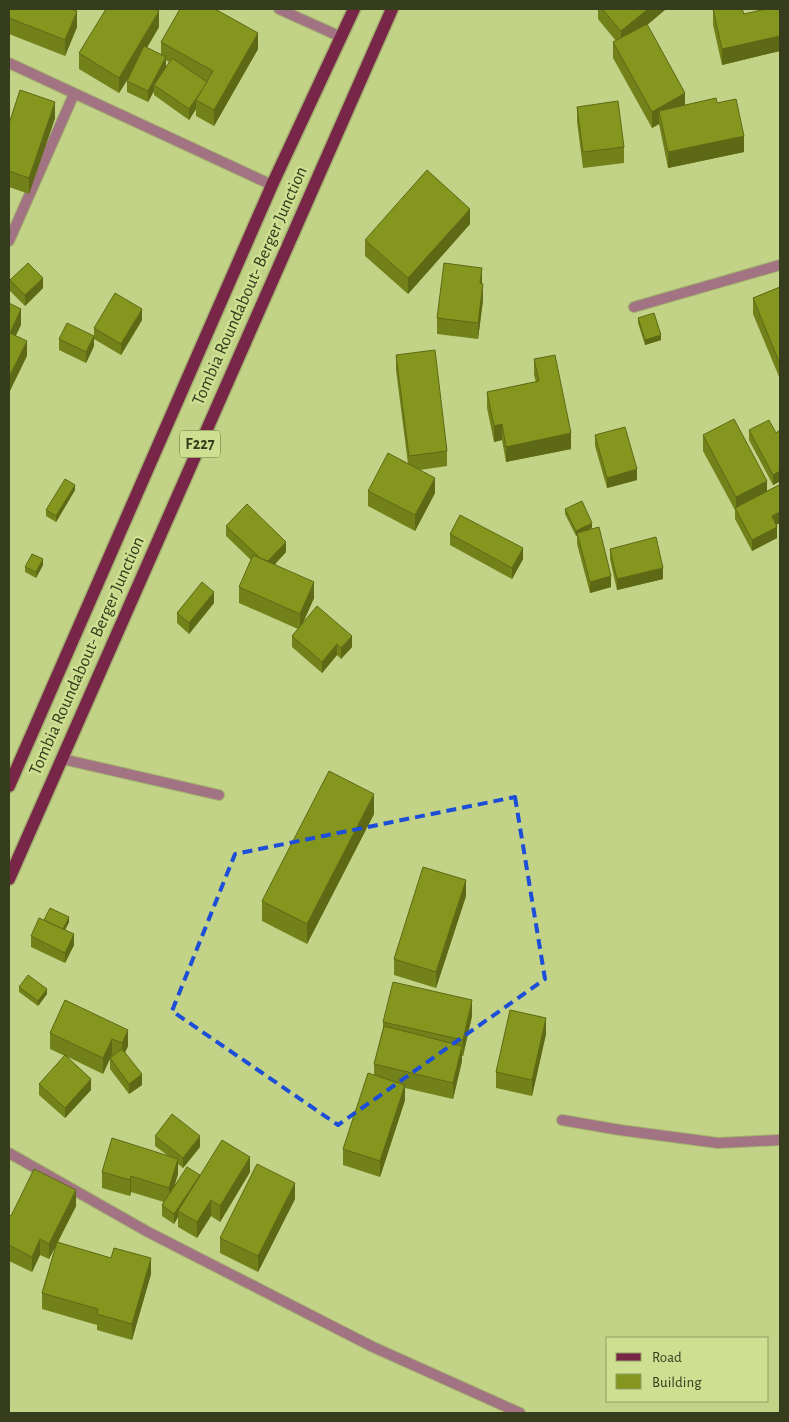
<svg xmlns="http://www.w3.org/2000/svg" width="789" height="1422" font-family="'Alegreya Sans',sans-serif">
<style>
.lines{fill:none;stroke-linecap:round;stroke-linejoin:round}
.street-casing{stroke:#a3b16f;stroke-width:12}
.primary-casing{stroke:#a3b16f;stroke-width:15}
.street{stroke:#a27382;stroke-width:10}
.primary{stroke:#782648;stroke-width:12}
.wall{fill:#72811a;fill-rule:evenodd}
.shaded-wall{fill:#5d6915}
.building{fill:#85961e;stroke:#5d6915}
.marked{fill:none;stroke:#1d4ed8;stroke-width:4;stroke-dasharray:10 6;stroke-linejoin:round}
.labels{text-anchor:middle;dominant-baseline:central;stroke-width:5;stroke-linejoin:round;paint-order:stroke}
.shield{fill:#cfdf92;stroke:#646e40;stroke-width:1}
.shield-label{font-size:16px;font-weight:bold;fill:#363d1d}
.street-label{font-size:18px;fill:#363d1d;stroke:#cfdf92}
</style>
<rect width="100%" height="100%" fill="#c2d286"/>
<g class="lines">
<defs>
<g id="street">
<polyline points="279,9 341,37"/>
<polyline points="9,63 272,185"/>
<polyline points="9,241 74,94"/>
<polyline points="634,307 780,265"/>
<polyline points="62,759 219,795"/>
<polyline points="562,1120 620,1130 718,1143 780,1140"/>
<polyline points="9,1153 148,1232 373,1347 520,1413"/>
</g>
<g id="primary">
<polyline points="9,786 272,185 354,9"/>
<polyline points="9,879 392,9"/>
</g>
</defs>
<use href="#street" class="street-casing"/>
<use href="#primary" class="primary-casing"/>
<use href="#street" class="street"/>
<use href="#primary" class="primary"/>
</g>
<g class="wall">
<polygon points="9,9 77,27 65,56 9,34"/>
<polygon points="598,9 666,9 647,25 685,105 717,103 744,152 668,168 659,124 652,128 613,58 613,42 616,41 598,19"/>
<polygon points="713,9 744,14 780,9 780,51 722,65 713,25"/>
<path d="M159 27 147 48 161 55V42L258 49 214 126 196 116V109L189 120 154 95V91L148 102 127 92V81L128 79 119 93 79 69V53ZM166 60 169 62 166 68Z"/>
<polygon points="577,107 624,147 624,163 583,168 577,122"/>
<polygon points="55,118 29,194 9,187 9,124"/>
<polygon points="470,224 408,294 365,256 365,240"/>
<polygon points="10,280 43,288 25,306 10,291"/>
<polygon points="780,287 780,379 753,314 753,298"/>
<polygon points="483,300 478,339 437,334 437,318"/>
<polygon points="638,318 661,340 645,345 638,323"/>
<polygon points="142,320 121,355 94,339 94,328"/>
<polygon points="59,339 94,346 86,363 59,350"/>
<polygon points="396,355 447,451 447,466 420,470 435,493 415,531 368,506 368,491 408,464 396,370"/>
<polygon points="534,359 571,449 506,462 502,440 494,442 487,408 487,392 536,382 534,375"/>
<polygon points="749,430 776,433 780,430 780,523 776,525 777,538 752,551 735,519 735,510 703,451 703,435 767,491 779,485 779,482 773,485 749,440"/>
<polygon points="595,435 637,480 607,488 595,446"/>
<polygon points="75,490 56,522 46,516 46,510"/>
<polygon points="565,509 592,528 588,530 611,587 590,593 577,544 577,535 576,536 565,514"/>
<polygon points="226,526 286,552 275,564 314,598 303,622 352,647 341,659 337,655 322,673 292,647 292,636 298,629 239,603 239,587 251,560 226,536"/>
<polygon points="450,534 523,559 512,579 450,545"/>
<polygon points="610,549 663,579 617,590 610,559"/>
<polygon points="43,565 36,578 25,572 25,567"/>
<polygon points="214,603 189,634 177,623 177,613"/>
<polygon points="374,814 307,944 262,921 262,901"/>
<polygon points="466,896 436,988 394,975 394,959"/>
<polygon points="69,922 65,930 74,945 65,963 31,947 31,936"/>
<polygon points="19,987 47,994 38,1006 19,992"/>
<polygon points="65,1000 128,1046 125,1052 142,1085 129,1094 110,1069 110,1059 103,1074 68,1057 91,1090 65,1118 39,1095 39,1084 65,1056 50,1049 50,1033"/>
<polygon points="472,1016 463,1056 462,1056 462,1061 453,1099 405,1088 405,1100 380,1177 343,1165 343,1149 374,1075 374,1064 383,1028 383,1022"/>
<polygon points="546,1034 532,1096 496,1088 496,1072"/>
<polygon points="155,1136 200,1147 183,1168 178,1164 178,1174 174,1187 200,1177 250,1172 220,1222 211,1216 197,1238 178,1227 178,1217 174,1224 162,1216 162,1205 164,1202 131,1192 130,1196 102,1188 102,1172 167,1155 155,1146"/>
<polygon points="295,1199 258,1272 220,1253 220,1238"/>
<polygon points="76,1206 58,1242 151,1274 132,1340 97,1330 97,1325 42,1309 42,1293 56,1246 49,1259 40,1255 32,1272 9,1261 9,1215 11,1216"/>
</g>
<g class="shaded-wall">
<polygon points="648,9 666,9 621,47 621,31"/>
<polygon points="77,11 77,27 65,56 65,40"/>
<polygon points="159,11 159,27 119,93 119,78"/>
<polygon points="258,33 258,49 214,126 214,110"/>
<polygon points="780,36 780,51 722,65 722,49"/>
<polygon points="166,57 166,68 154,85 154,91 148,102 148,91"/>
<polygon points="208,83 196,100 196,109 189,120 189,109"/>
<polygon points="685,93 685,109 659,111 659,124 652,128 652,112"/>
<polygon points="55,102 55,118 29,194 29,178"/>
<polygon points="744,136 744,152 668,168 668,152"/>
<polygon points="470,209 470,224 408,294 408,278"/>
<polygon points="482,268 482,283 480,299 480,283"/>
<polygon points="43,278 43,288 25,306 25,295"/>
<polygon points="483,284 483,300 478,339 478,323"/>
<polygon points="21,309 21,325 10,348 10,333"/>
<polygon points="142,309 142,320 121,355 121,344"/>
<polygon points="661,335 661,340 645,345 645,340"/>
<polygon points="94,336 94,346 86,363 86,352"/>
<polygon points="27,341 27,356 9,393 9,377"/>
<polygon points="502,424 502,440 494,442 494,426"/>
<polygon points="571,433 571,449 506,462 506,447"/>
<polygon points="637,469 637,480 607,488 607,478"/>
<polygon points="780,471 780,480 779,477 779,482 773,485 773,475"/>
<polygon points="435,478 435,493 415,531 415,515"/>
<polygon points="767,481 767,496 736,511 736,497"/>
<polygon points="75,485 75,490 56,522 56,516"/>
<polygon points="780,512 780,523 772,527 772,516"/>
<polygon points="592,523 592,528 578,535 577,533 577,535 576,536 576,531"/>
<polygon points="777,527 777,538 752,551 752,540"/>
<polygon points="286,542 286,552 266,574 266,563"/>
<polygon points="523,548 523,559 512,579 512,568"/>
<polygon points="43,559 43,565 36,578 36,572"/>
<polygon points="663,568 663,579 617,590 617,579"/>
<polygon points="611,576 611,587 590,593 590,582"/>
<polygon points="314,582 314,598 300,630 300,614"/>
<polygon points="214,592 214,603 189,634 189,623"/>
<polygon points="352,636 352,647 341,659 341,648"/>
<polygon points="337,644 337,655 322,673 322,662"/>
<polygon points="374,794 374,814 307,944 307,924"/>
<polygon points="466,880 466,896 436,988 436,972"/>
<polygon points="69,917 69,922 61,938 61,932"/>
<polygon points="74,934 74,945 65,963 65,953"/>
<polygon points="47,989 47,994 38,1006 38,1001"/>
<polygon points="472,1000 472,1016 463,1056 463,1040"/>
<polygon points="546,1018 546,1034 532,1096 532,1080"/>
<polygon points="128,1030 128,1046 122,1059 122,1043"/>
<polygon points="112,1039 112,1054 103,1074 103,1058"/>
<polygon points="462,1046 462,1061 453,1099 453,1083"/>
<polygon points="142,1074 142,1085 129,1094 129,1084"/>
<polygon points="91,1079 91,1090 65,1118 65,1108"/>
<polygon points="405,1085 405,1100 380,1177 380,1161"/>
<polygon points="200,1136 200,1147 183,1168 183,1158"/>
<polygon points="250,1157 250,1172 220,1222 220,1206"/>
<polygon points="178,1159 178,1174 169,1204 169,1188"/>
<polygon points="200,1175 200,1185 178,1211 178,1217 174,1224 174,1214"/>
<polygon points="131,1176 131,1192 130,1196 130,1180"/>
<polygon points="295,1183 295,1199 258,1272 258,1256"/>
<polygon points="76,1190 76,1206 49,1259 49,1244"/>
<polygon points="211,1200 211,1216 197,1238 197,1222"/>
<polygon points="40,1239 40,1255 32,1272 32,1257"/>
<polygon points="151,1258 151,1274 132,1340 132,1324"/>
</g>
<g class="building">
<polygon points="9,9 70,9 77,11 65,40 9,18"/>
<polygon points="106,9 155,9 159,11 119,78 79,53"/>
<polygon points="180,9 215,9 258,33 214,110 196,100 213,71 161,42"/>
<polygon points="602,9 648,9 621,31"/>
<polygon points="713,9 742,9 744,14 766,9 780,9 780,36 722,49"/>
<polygon points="647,24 685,93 652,112 613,42"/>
<polygon points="144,46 166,57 148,91 127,81"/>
<polygon points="172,58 207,82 200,93 189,109 154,85"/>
<polygon points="20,90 55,102 29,178 9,171 9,124"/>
<polygon points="716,98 717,103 736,99 744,136 668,152 659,111"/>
<polygon points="618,101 624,147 583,152 577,107"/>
<polygon points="427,170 470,209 408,278 365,240"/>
<polygon points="28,263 43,278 25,295 10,280"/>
<polygon points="444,263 482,268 480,283 483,284 478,323 437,318"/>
<polygon points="780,287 780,364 753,298"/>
<polygon points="115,293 142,309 121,344 94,328"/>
<polygon points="9,303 21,309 10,333 27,341 9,377"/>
<polygon points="654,313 661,335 645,340 638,318"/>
<polygon points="67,323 94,336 86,352 59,339"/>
<polygon points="435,350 447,451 409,456 396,355"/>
<polygon points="555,355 571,433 506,447 502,424 494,426 487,392 539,381 534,359"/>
<polygon points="734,419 767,481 736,497 703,435"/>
<polygon points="769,420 776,433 780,430 780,471 773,475 749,430"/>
<polygon points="625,427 637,469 607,478 595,435"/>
<polygon points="388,453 435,478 415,515 368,491"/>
<polygon points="65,479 75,485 56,516 46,510"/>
<polygon points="779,485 780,487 780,512 772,516 777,527 752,540 735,508"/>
<polygon points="582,501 592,523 576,531 565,509"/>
<polygon points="247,504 286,542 268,561 260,558 226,526"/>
<polygon points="460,515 523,548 512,568 450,534"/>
<polygon points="599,527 611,576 590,582 577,533"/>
<polygon points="656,537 663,568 617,579 610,549"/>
<polygon points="32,554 43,559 36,572 25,567"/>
<polygon points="253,555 314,582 300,614 239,587"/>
<polygon points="202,582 214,592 189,623 177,613"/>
<polygon points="317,606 352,636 341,648 337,644 322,662 292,636"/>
<polygon points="329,771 374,794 307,924 262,901"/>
<polygon points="423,867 466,880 436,972 394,959"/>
<polygon points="50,908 69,917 63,929 44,920"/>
<polygon points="39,918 74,934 65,953 31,936"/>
<polygon points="28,975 47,989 38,1001 19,987"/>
<polygon points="393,982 472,1000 463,1040 383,1022"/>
<polygon points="65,1000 128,1030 122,1043 112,1039 103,1058 50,1033"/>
<polygon points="510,1010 546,1018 532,1080 496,1072"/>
<polygon points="384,1026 462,1046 453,1083 374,1064"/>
<polygon points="122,1049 142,1074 129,1084 110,1058"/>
<polygon points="65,1055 91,1079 65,1108 39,1084"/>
<polygon points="368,1073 405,1085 380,1161 343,1149"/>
<polygon points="172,1114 200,1136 183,1158 155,1136"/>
<polygon points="112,1138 178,1159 169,1188 131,1176 130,1180 102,1172"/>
<polygon points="222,1140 250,1157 220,1206 211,1200 197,1222 178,1211"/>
<polygon points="257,1164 295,1183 258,1256 220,1238"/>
<polygon points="187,1167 200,1175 174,1214 162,1205"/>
<polygon points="34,1169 76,1190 49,1244 40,1239 32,1257 9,1245 9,1215 11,1216"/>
<polygon points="57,1242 111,1258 114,1248 151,1258 132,1324 97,1314 98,1309 42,1293"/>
</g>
<path class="marked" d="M515 797 545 979 338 1125 172 1011 235 854Z"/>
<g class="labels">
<rect class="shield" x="180" y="430.5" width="40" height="27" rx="4"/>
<g class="shield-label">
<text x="200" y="444">F227</text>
</g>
<g class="street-label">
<text transform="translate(250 286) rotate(-66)">Tombia Roundabout- Berger Junction</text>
<text transform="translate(87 656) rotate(-66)">Tombia Roundabout- Berger Junction</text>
</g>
</g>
<rect width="789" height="1422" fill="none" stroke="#363d1d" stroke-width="20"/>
<rect x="606" y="1337" width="162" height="65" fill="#cfdf92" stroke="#929e63"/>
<rect x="616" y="1353" width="25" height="8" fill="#782648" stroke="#929e63"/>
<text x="652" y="1362" font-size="15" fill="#363d1d">Road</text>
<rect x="616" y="1374" width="25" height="15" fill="#85961e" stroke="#929e63"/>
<text x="652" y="1387" font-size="15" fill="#363d1d">Building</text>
</svg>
